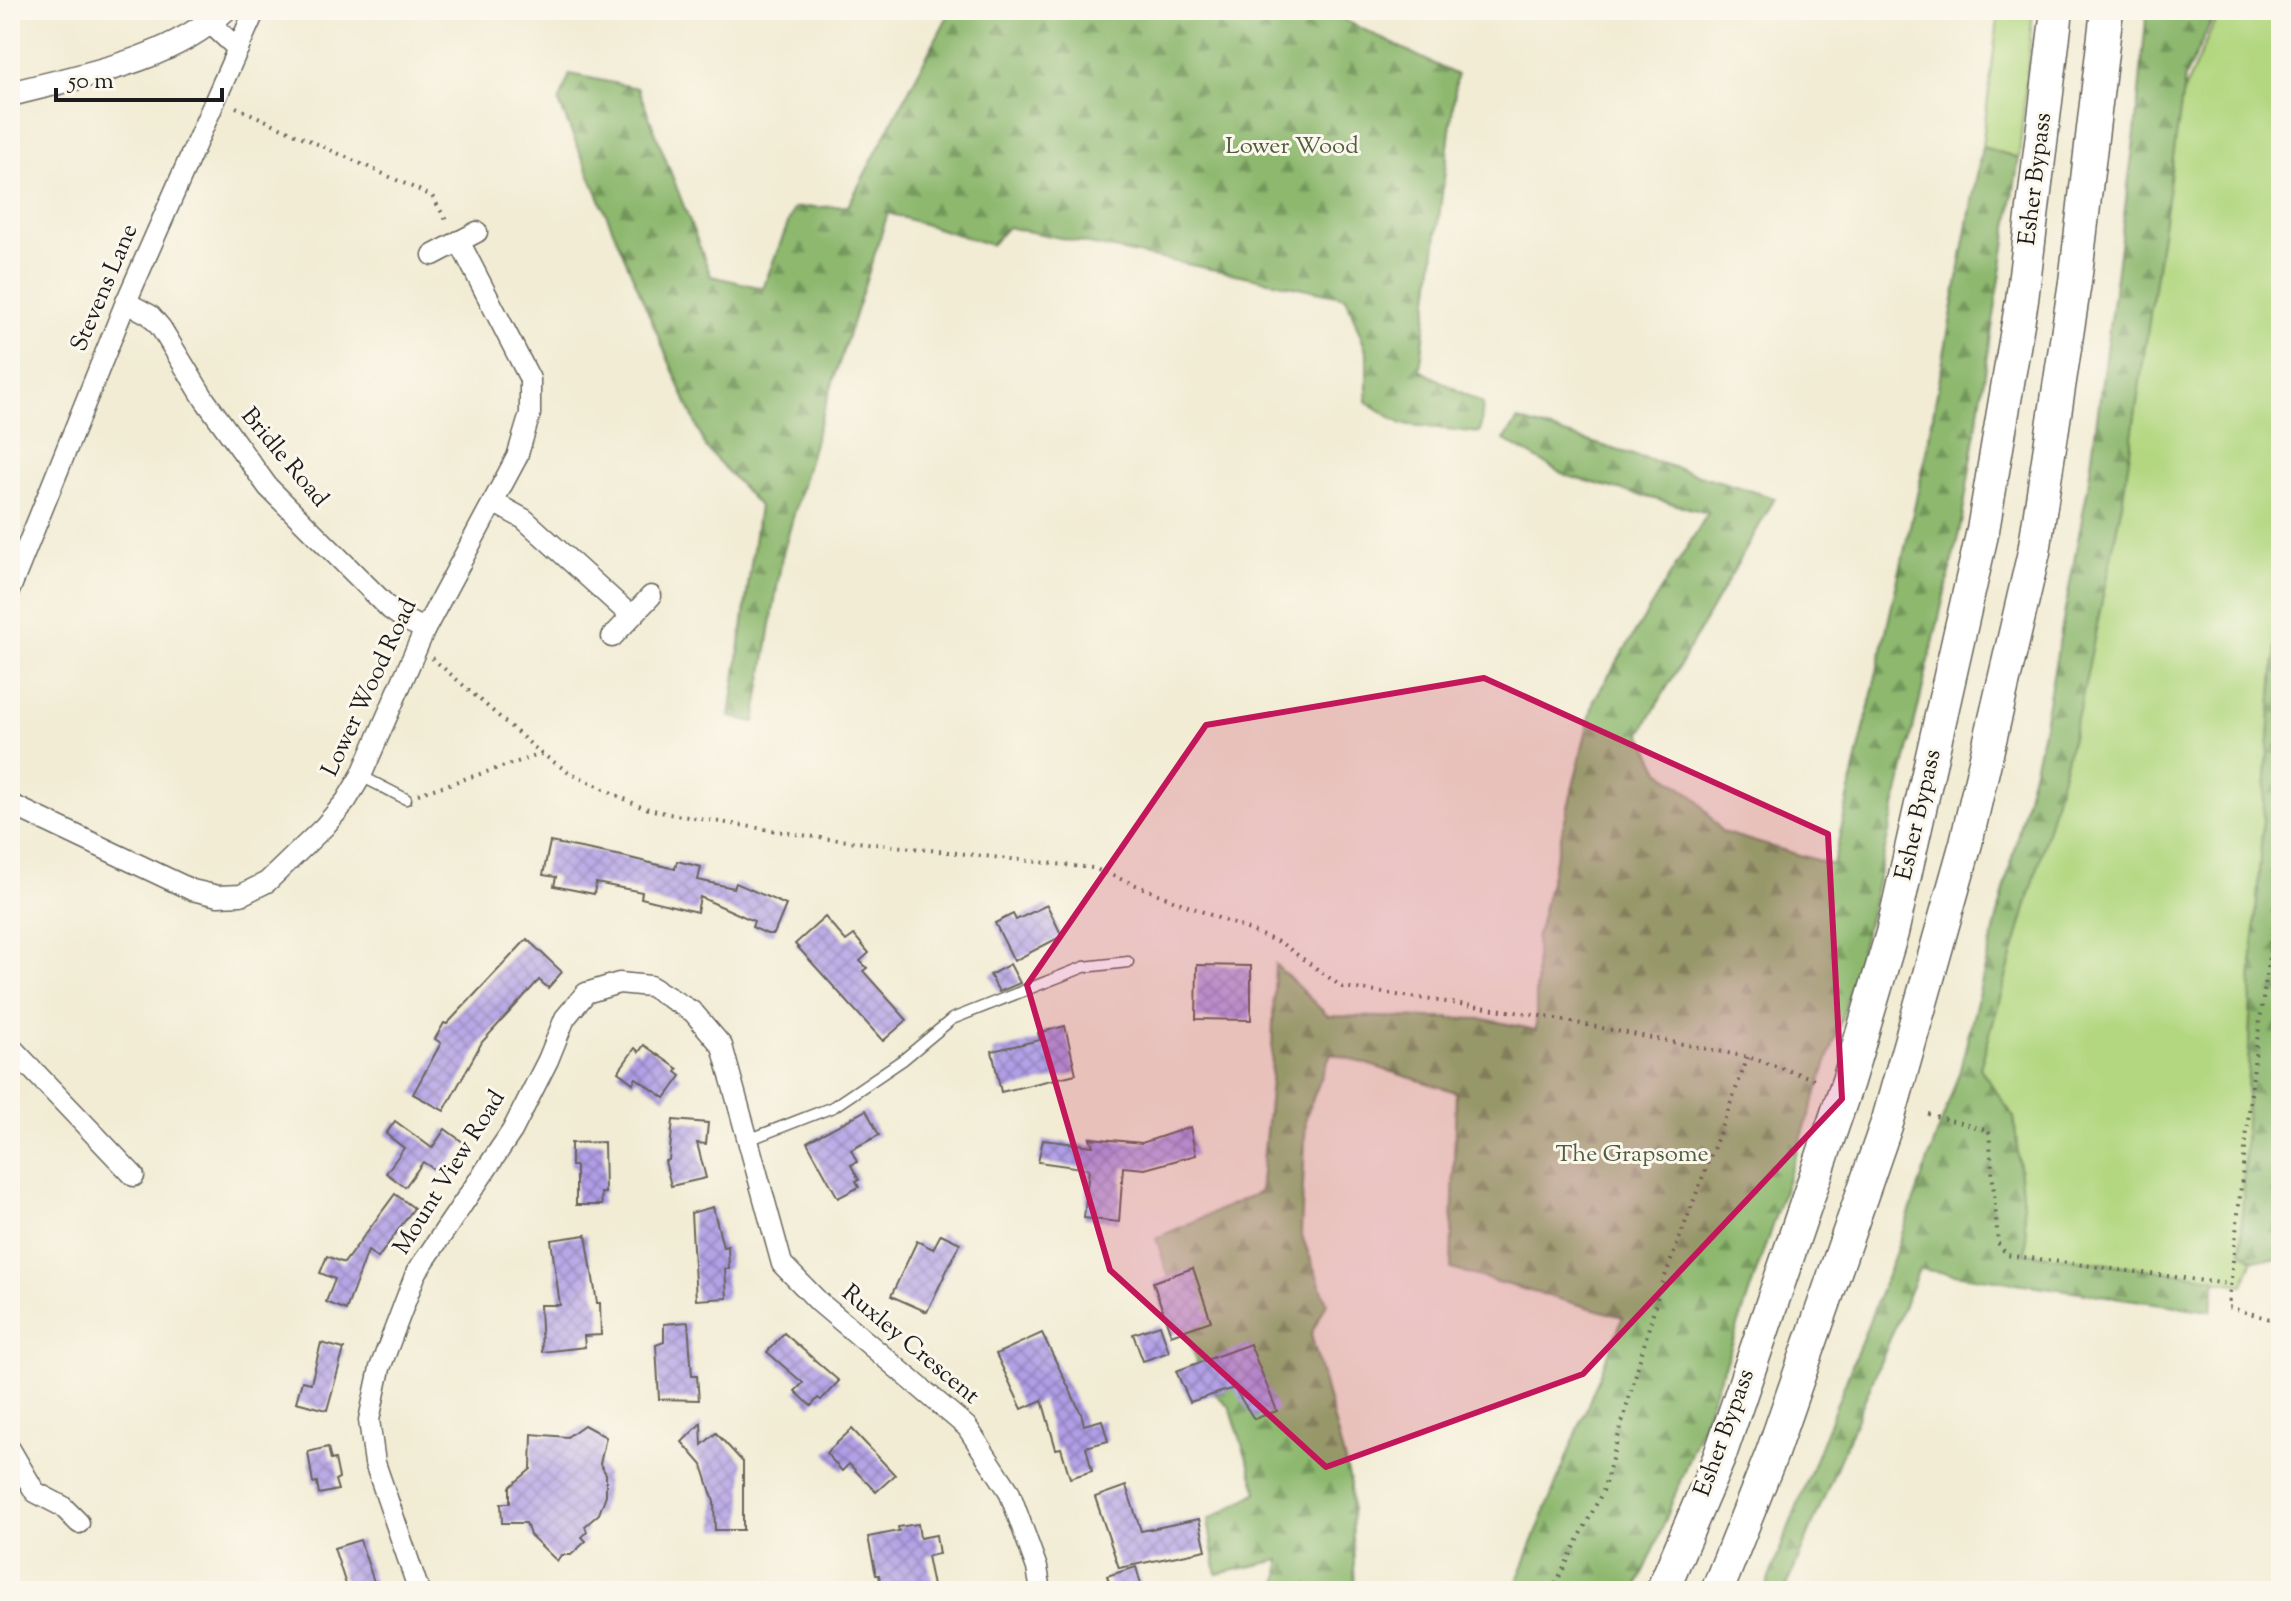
<svg xmlns="http://www.w3.org/2000/svg" width="2291" height="1601" font-family="'Sorts Mill Goudy',serif">
<style>
.grass{fill:#b2d780;stroke:#677a4e;stroke-width:2}
.forest{fill:url(#forest-firs);stroke:#546a45;stroke-width:2}
.building{fill:url(#building-cross-hatch)}
.lines{fill:none;stroke-linecap:round;stroke-linejoin:round}
.service-casing{stroke:#67655c;stroke-width:13}
.minor-casing{stroke:#67655c;stroke-width:23}
.tertiary-casing{stroke:#67655c;stroke-width:27}
.trunk-casing{stroke:#67655c;stroke-width:35}
.path{stroke:#67655c;stroke-width:4;stroke-dasharray:2 6;stroke-linecap:butt}
.service{stroke:#fff;stroke-width:10}
.minor{stroke:#fff;stroke-width:20}
.tertiary{stroke:#fff;stroke-width:24}
.trunk{stroke:#fff;stroke-width:32}
.marked{fill:#c2185b;fill-opacity:0.2;stroke:#c2185b;stroke-width:6;stroke-linejoin:round}
.labels{text-anchor:middle;dominant-baseline:central;stroke-width:6;stroke-linejoin:round;paint-order:stroke}
.park-label{font-size:24px;fill:#505d3f;stroke:#fbf7ec}
.street-label{font-size:24px;fill:#1c1c1c;stroke:#fbf7ec}
</style>
<defs>
<pattern id="forest-firs" width="22" height="20" patternUnits="userSpaceOnUse" patternTransform="scale(2)"><rect width="22" height="20" fill="#8db86e"/><path d="M5 1l3.5 6h-7zM16 11l3.5 6h-7z" fill="#72955a"/></pattern>
<pattern id="building-cross-hatch" width="8" height="8" patternUnits="userSpaceOnUse" patternTransform="scale(2)"><rect width="8" height="8" fill="#b09ee6"/><path d="M0 0l8 8M0 8l8-8" fill="none" stroke="#8e80ba"/></pattern>
</defs>
<rect width="100%" height="100%" fill="#fbf7ec"/>
<filter id="ink" filterUnits="userSpaceOnUse"><feTurbulence type="fractalNoise" baseFrequency=".0125" numOctaves="2"/><feDisplacementMap in="SourceGraphic" scale="16" xChannelSelector="R" yChannelSelector="G"/><feConvolveMatrix kernelMatrix="1 2 1 2 8 2 1 2 1" color-interpolation-filters="sRGB"/></filter>
<filter id="wash" filterUnits="userSpaceOnUse"><feTurbulence type="fractalNoise" baseFrequency=".006" numOctaves="4" result="noise"/><feDisplacementMap in="SourceGraphic" scale="32" xChannelSelector="R" yChannelSelector="G"/><feGaussianBlur stdDeviation="1.8" result="paint"/><feColorMatrix in="noise" values="0 0 0 0 0 0 0 0 0 0 0 0 0 0 0 0 0 1.4 0 .05"/><feComposite in="paint" operator="in"/></filter>
<g filter="url(#wash)">
<rect width="100%" height="100%" fill="#f2ecd4"/>
<g class="grass">
<polygon points="1999,10 2033,10 2019,158 1982,147"/>
<polygon points="2220,10 2281,10 2281,576 2252,968 2241,1251 2253,1259 2243,1285 2025,1253 2027,1243 2014,1117 1980,1068 2081,703 2179,102"/>
</g>
<g class="forest">
<polygon points="951,10 1324,10 1457,75 1420,370 1483,404 1480,433 1402,424 1367,402 1367,353 1346,297 1007,227 991,245 888,213 818,428 782,557 755,722 730,717 759,506 706,448 559,103 570,74 638,88 711,276 763,288 794,208 848,206"/>
<polygon points="2147,10 2217,10 2185,77 2123,498 2081,703 2039,863 1980,1068 2014,1117 2027,1243 2025,1253 2216,1278 2211,1311 1919,1269 1785,1591 1764,1591 1891,1265 1960,1070 2042,735 2088,486 2135,133"/>
<polygon points="1982,147 2019,158 1962,519 1869,918 1843,1015 1728,1356 1653,1552 1635,1591 1513,1591 1623,1317 1451,1269 1456,1092 1331,1053 1306,1116 1301,1233 1327,1303 1311,1334 1351,1485 1355,1591 1278,1591 1280,1560 1217,1574 1208,1520 1258,1492 1230,1407 1204,1384 1156,1238 1260,1192 1271,1081 1275,964 1328,1016 1484,1019 1536,1030 1536,939 1594,700 1708,513 1567,476 1504,440 1518,420 1775,498 1641,733 1660,771 1695,797 1722,832 1833,865 1924,464"/>
<polygon points="2281,576 2281,1260 2253,1259 2241,1251 2252,968"/>
</g>
<g id="blocks">
<g class="building">
<polygon points="550,842 622,856 675,869 677,861 701,867 698,880 734,888 736,883 786,905 774,934 767,934 752,927 754,921 700,897 697,912 641,898 642,892 596,883 594,894 554,886 556,877 543,875"/>
<polygon points="1047,905 1062,936 1014,961 995,923 1013,914 1016,920"/>
<polygon points="825,917 846,941 854,935 869,953 860,961 867,968 863,971 907,1020 883,1041 795,944"/>
<polygon points="527,939 562,972 548,988 539,980 482,1042 444,1111 413,1094 441,1043 435,1039 444,1023 447,1024"/>
<polygon points="1010,964 1020,983 999,992 990,975"/>
<polygon points="1197,965 1251,966 1251,1020 1196,1019"/>
<polygon points="1065,1026 1076,1074 1001,1092 992,1051 1040,1040 1038,1033"/>
<polygon points="644,1045 678,1069 676,1072 681,1076 665,1098 636,1078 633,1083 618,1072 635,1048 639,1052"/>
<polygon points="866,1110 879,1135 851,1150 857,1162 851,1165 859,1180 856,1181 859,1187 838,1198 807,1142"/>
<polygon points="673,1120 708,1123 706,1144 697,1143 706,1178 671,1186 665,1161 669,1160"/>
<polygon points="395,1121 432,1148 445,1129 464,1143 441,1174 423,1162 405,1187 386,1173 404,1148 386,1134"/>
<polygon points="1190,1127 1196,1155 1145,1169 1123,1167 1119,1222 1084,1218 1089,1169 1038,1162 1043,1140 1093,1146 1090,1138 1142,1143"/>
<polygon points="604,1142 605,1193 601,1193 602,1205 576,1205 576,1166 571,1166 571,1143"/>
<polygon points="395,1194 414,1208 378,1258 368,1251 346,1310 326,1302 335,1279 320,1273 327,1256 344,1263"/>
<polygon points="713,1207 723,1247 728,1246 729,1269 725,1269 727,1298 696,1300 691,1213"/>
<polygon points="941,1234 960,1243 927,1312 891,1296 917,1241 933,1249"/>
<polygon points="586,1235 597,1303 600,1303 601,1335 584,1336 585,1347 542,1352 540,1305 560,1305 551,1240"/>
<polygon points="1193,1268 1211,1321 1171,1335 1153,1282"/>
<polygon points="688,1322 692,1376 697,1376 699,1400 659,1399 656,1345 664,1342 664,1324"/>
<polygon points="1160,1325 1169,1352 1143,1361 1133,1334"/>
<polygon points="784,1333 839,1381 821,1400 818,1398 811,1406 795,1391 803,1383 767,1352"/>
<polygon points="1042,1333 1081,1413 1084,1425 1102,1420 1108,1441 1086,1447 1092,1471 1070,1478 1061,1448 1056,1449 1042,1400 1022,1409 996,1354"/>
<polygon points="321,1343 344,1349 327,1410 296,1402 302,1381 311,1383"/>
<polygon points="1250,1344 1277,1411 1254,1419 1234,1388 1190,1402 1176,1371"/>
<polygon points="701,1423 702,1445 716,1433 743,1462 743,1530 715,1530 714,1502 702,1465 682,1442"/>
<polygon points="584,1425 606,1437 600,1464 606,1474 606,1495 599,1514 585,1526 587,1532 582,1537 586,1541 571,1555 561,1555 557,1561 530,1535 526,1523 502,1523 501,1503 510,1503 510,1487 531,1469 532,1434 567,1437"/>
<polygon points="852,1429 895,1475 876,1492 849,1464 842,1471 826,1453"/>
<polygon points="328,1447 331,1460 335,1459 339,1478 335,1480 338,1490 319,1494 317,1482 313,1483 308,1452"/>
<polygon points="1126,1486 1141,1531 1199,1519 1206,1550 1119,1568 1095,1497"/>
<polygon points="918,1524 920,1538 936,1535 939,1554 927,1556 933,1586 903,1591 882,1591 879,1575 876,1575 868,1537 899,1531 898,1527"/>
<polygon points="360,1540 377,1591 348,1591 334,1548"/>
<polygon points="1136,1567 1143,1591 1112,1591 1107,1576"/>
</g>
</g>
</g>
<g filter="url(#ink)">
<use href="#blocks" fill-opacity="0" stroke="#67655c" stroke-width="2"/>
<g class="lines">
<defs>
<g id="service">
<polyline points="361,776 406,799"/>
<polyline points="748,1140 833,1107 904,1059 952,1019 1084,967 1128,962"/>
</g>
<g id="minor">
<polyline points="210,23 238,49"/>
<polyline points="433,255 477,232"/>
<polyline points="126,302 150,315 161,328 205,400 268,487 390,609 407,621 425,629"/>
<polyline points="493,502 524,519 630,615"/>
<polyline points="10,589 126,302 255,10"/>
<polyline points="612,637 651,596"/>
<polyline points="10,804 192,890 218,896 241,895 267,882 324,827 346,801 361,776 425,629 517,457 530,414 530,379 459,241"/>
<polyline points="10,1046 134,1176"/>
<polyline points="10,1449 35,1492 62,1506 79,1523"/>
<polyline points="419,1591 375,1463 369,1420 380,1368 416,1273 512,1131 548,1060 565,1018 586,993 619,983 650,986 693,1012 722,1046 782,1264 819,1302 967,1427 1009,1491 1037,1568 1041,1591"/>
</g>
<path id="tertiary" d="M10 94C80 76 170 61 224 10"/>
<g id="trunk">
<polyline points="1662,1591 1719,1458 1848,1081 1892,933 1983,530 2022,300 2057,10"/>
<polyline points="1717,1591 1772,1453 1888,1120 1966,843 2034,552 2075,282 2107,10"/>
</g>
</defs>
<use href="#service" class="service-casing"/>
<use href="#minor" class="minor-casing"/>
<use href="#tertiary" class="tertiary-casing"/>
<use href="#trunk" class="trunk-casing"/>
<g class="path">
<polyline points="236,107 432,196 448,223"/>
<polyline points="432,658 542,754 567,771 641,807 669,814 821,838 1093,868 1281,943 1342,987 1536,1015 1748,1057 1817,1080"/>
<polyline points="418,794 542,754"/>
<polyline points="2281,871 2255,1056 2228,1307 2281,1322"/>
<polyline points="1928,1114 1989,1131 1998,1243 2007,1255 2228,1284"/>
<polyline points="1552,1591 1603,1491 1658,1295 1748,1057"/>
</g>
<use href="#service" class="service"/>
<use href="#minor" class="minor"/>
<use href="#tertiary" class="tertiary"/>
<use href="#trunk" class="trunk"/>
</g>
</g>
<path class="marked" d="M1484 678 1828 834 1842 1099 1583 1374 1326 1467 1110 1270 1027 985 1206 725Z"/>
<g class="labels">
<g class="park-label">
<text x="1292" y="147">Lower Wood</text>
<text x="1632" y="1155">The Grapsome</text>
</g>
<g class="street-label">
<text transform="translate(2036 179) rotate(-83)">Esher Bypass</text>
<text transform="translate(105 288) rotate(-67)">Stevens Lane</text>
<text transform="translate(284 458) rotate(50)">Bridle Road</text>
<text transform="translate(370 688) rotate(-65)">Lower Wood Road</text>
<text transform="translate(1919 815) rotate(-77)">Esher Bypass</text>
<text transform="translate(450 1173) rotate(-58)">Mount View Road</text>
<text transform="translate(910 1345) rotate(40)">Ruxley Crescent</text>
<text transform="translate(1725 1433) rotate(-70)">Esher Bypass</text>
</g>
</g>
<rect width="2291" height="1601" fill="none" stroke="#fbf7ec" stroke-width="40"/>
<path d="M56 88v12h166v-12" fill="none" stroke="#1c1c1c" stroke-width="4"/>
<text x="68" y="88" font-size="24" fill="#1c1c1c" stroke="#fbf7ec" stroke-width="6" paint-order="stroke">50 m</text>
</svg>
